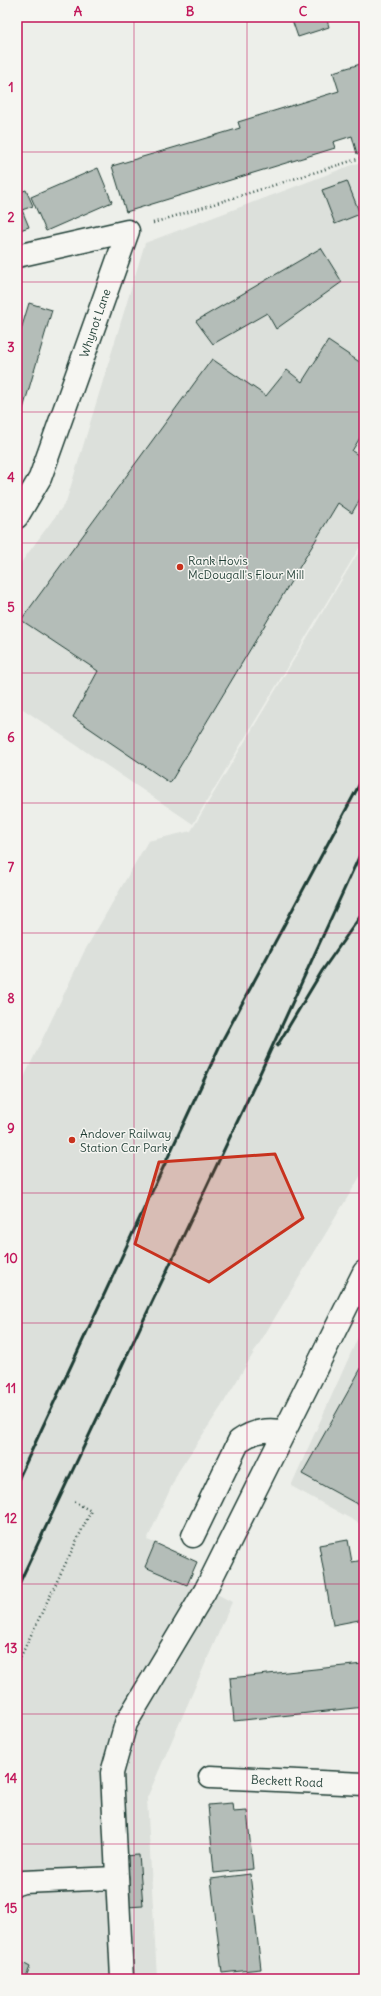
<svg xmlns="http://www.w3.org/2000/svg" width="381" height="1996" font-family="Delius,sans-serif">
<style>
.built{fill:#dce0db}
.building{fill:#b4bdb8;stroke:#1f3d34}
.lines{fill:none;stroke-linecap:round;stroke-linejoin:round}
.minor-casing{stroke:#1f3d34;stroke-width:25}
.path{stroke:#1f3d34;stroke-width:2.5;stroke-dasharray:1 3;stroke-linecap:butt}
.minor{stroke:#f6f6f2;stroke-width:22}
.rail{stroke:#1f3d34;stroke-width:3}
.marked{fill:#c8321e;fill-opacity:0.2;stroke:#c8321e;stroke-width:3;stroke-linejoin:round}
.grid{fill:none;stroke:#c2185b;stroke-width:1;stroke-opacity:0.55}
.poi-dot{fill:#c8321e;stroke:#f6f6f2;stroke-width:1.5}
.labels{text-anchor:middle;dominant-baseline:central;stroke-width:3;stroke-linejoin:round;paint-order:stroke}
.street-label{font-size:12px;fill:#1f3d34;stroke:#f6f6f2}
.poi-label{font-size:12px;fill:#1f3d34;stroke:#f6f6f2;text-anchor:start}
.neatline{fill:none;stroke:#c2185b;stroke-width:1.5}
.grid-label{font-size:13px;text-anchor:middle;font-weight:bold;fill:#c2185b}
</style>
<rect width="100%" height="100%" fill="#edefea"/>
<filter id="ink" filterUnits="userSpaceOnUse"><feTurbulence type="fractalNoise" baseFrequency=".025" numOctaves="2"/><feDisplacementMap in="SourceGraphic" scale="8" xChannelSelector="R" yChannelSelector="G"/><feConvolveMatrix kernelMatrix="1 2 1 2 8 2 1 2 1" color-interpolation-filters="sRGB"/></filter>
<g filter="url(#ink)">
<g class="built">
<polygon points="363,161 364,540 193,824 17,705 17,568 66,502 145,243"/>
<polygon points="364,543 364,1170 221,1407 178,1472 147,1540 155,1543 145,1567 186,1585 189,1580 196,1583 232,1602 147,1798 157,1979 17,1979 17,1092 84,952 148,841 191,831"/>
<polygon points="359,1335 364,1336 364,1526 291,1486"/>
</g>
<g class="building">
<polygon points="291,17 326,17 329,27 298,37"/>
<polygon points="364,63 364,152 357,154 352,136 333,142 335,148 126,212 112,166 240,128 238,122 339,91 333,72"/>
<polygon points="98,168 112,202 46,231 31,197"/>
<polygon points="347,181 360,214 335,224 322,190"/>
<polygon points="26,190 33,206 22,210 29,227 17,231 17,193"/>
<polygon points="321,248 342,282 276,329 267,313 213,344 196,321"/>
<polygon points="29,303 52,310 23,409 17,407 17,343"/>
<polygon points="328,341 361,363 364,358 364,431 352,451 364,459 364,492 352,513 338,503 170,783 73,717 98,671 21,620 212,359 266,396 287,370 302,382"/>
<polygon points="364,1363 364,1491 357,1504 302,1474"/>
<polygon points="348,1540 352,1562 364,1560 364,1619 333,1625 319,1545"/>
<polygon points="155,1543 197,1562 187,1585 145,1567"/>
<polygon points="363,1664 364,1707 234,1721 230,1678"/>
<polygon points="232,1803 233,1812 247,1811 253,1869 214,1873 208,1805"/>
<polygon points="139,1855 143,1906 127,1907 123,1856"/>
<polygon points="250,1874 261,1969 222,1973 211,1879"/>
<polygon points="17,1960 30,1967 25,1979 17,1979"/>
<polygon points="250,1976 250,1979 209,1979"/>
</g>
<g class="lines">
<defs>
<g id="minor">
<polyline points="17,256 128,231 40,478 17,517"/>
<path d="M193 1536 239 1441C253 1431 267 1428 284 1432"/>
<path id="s1" d="M210 1777 364 1784"/>
<polyline points="17,1884 23,1882 117,1878"/>
<polyline points="122,1979 112,1773 126,1723 205,1591 364,1272"/>
</g>
</defs>
<use href="#minor" class="minor-casing"/>
<g class="path">
<polyline points="153,223 364,157"/>
<polyline points="17,1664 91,1511 73,1501"/>
</g>
<use href="#minor" class="minor"/>
<g class="rail">
<polyline points="277,1046 322,971 364,911"/>
<polyline points="17,1482 222,1041 364,776"/>
<polyline points="17,1588 256,1082 364,846"/>
</g>
</g>
</g>
<path class="marked" d="M275 1154 303 1218 209 1282 135 1244 159 1162Z"/>
<path class="grid" d="M134 17V1979M247 17V1979M17 152H364M17 282H364M17 412H364M17 543H364M17 673H364M17 803H364M17 933H364M17 1063H364M17 1193H364M17 1323H364M17 1453H364M17 1584H364M17 1714H364M17 1844H364"/>
<g class="poi-dot">
<circle cx="180" cy="567" r="4"/>
<circle cx="72" cy="1140" r="4"/>
</g>
<g class="labels">
<g class="street-label">
<text transform="translate(95 323) rotate(-71)">Whynot Lane</text>
<text stroke="none"><textPath href="#s1" startOffset="77">Beckett Road</textPath></text>
</g>
<g class="poi-label">
<text x="188" y="560">Rank Hovis<tspan x="188" dy="14">McDougall's Flour Mill</tspan></text>
<text x="80" y="1133">Andover Railway<tspan x="80" dy="14">Station Car Park</tspan></text>
</g>
</g>
<rect width="381" height="1996" fill="none" stroke="#f6f6f2" stroke-width="44"/>
<rect x="22" y="22" width="337" height="1952" class="neatline"/>
<g class="grid-label">
<text x="78" y="16">A</text>
<text x="190" y="16">B</text>
<text x="303" y="16">C</text>
<text x="11" y="92">1</text>
<text x="11" y="222">2</text>
<text x="11" y="352">3</text>
<text x="11" y="482">4</text>
<text x="11" y="612">5</text>
<text x="11" y="742">6</text>
<text x="11" y="872">7</text>
<text x="11" y="1003">8</text>
<text x="11" y="1133">9</text>
<text x="11" y="1263">10</text>
<text x="11" y="1393">11</text>
<text x="11" y="1523">12</text>
<text x="11" y="1653">13</text>
<text x="11" y="1783">14</text>
<text x="11" y="1913">15</text>
</g>
</svg>
